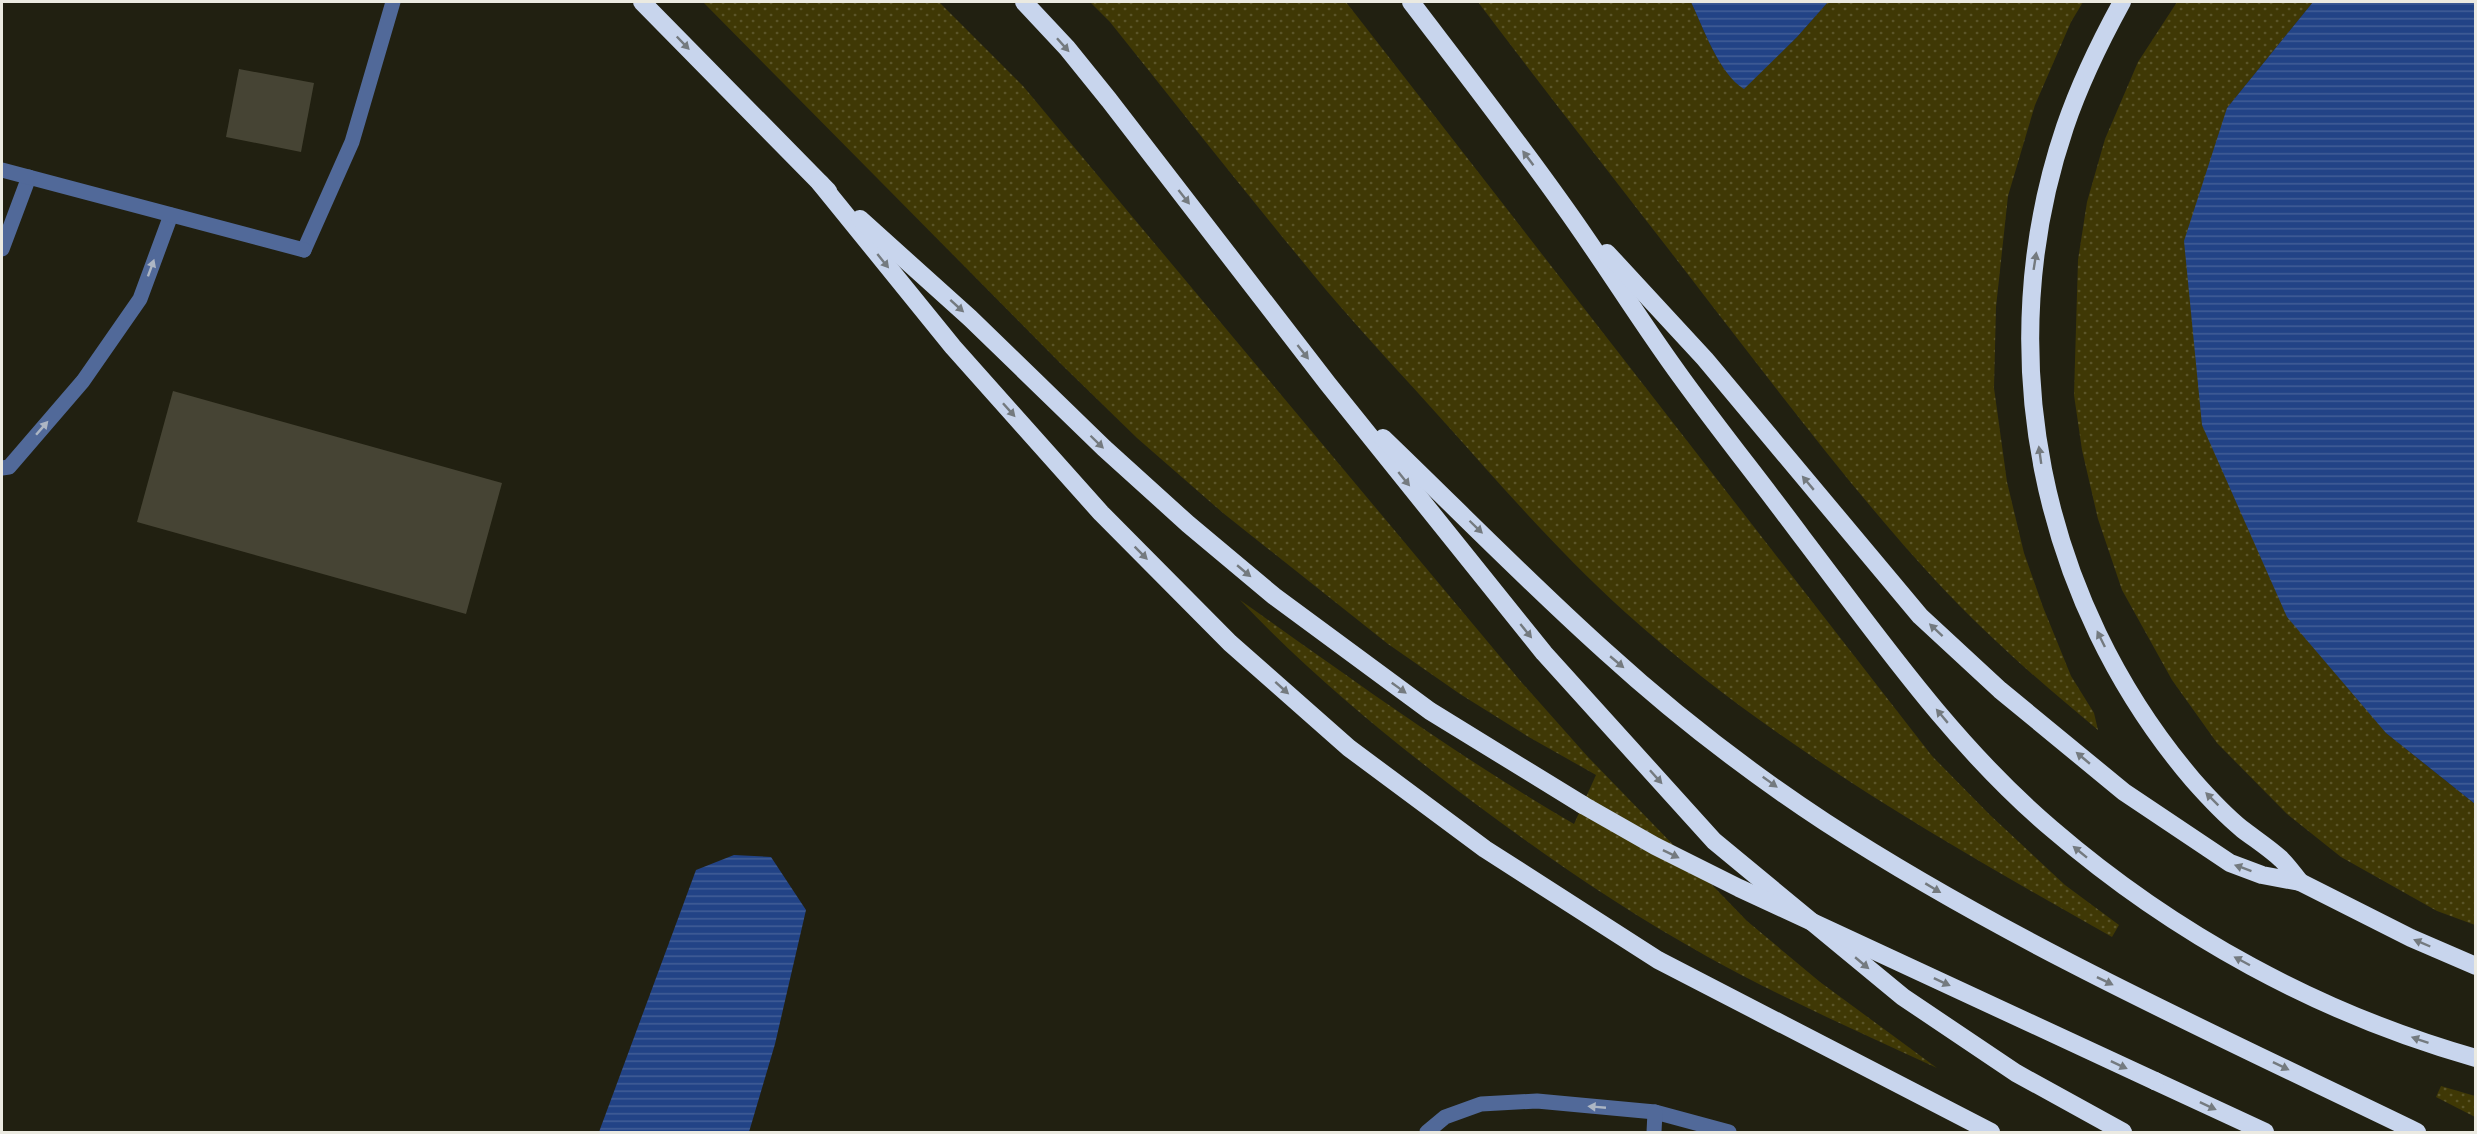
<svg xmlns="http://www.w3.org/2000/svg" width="2477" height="1134" font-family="Figtree,sans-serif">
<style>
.grass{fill:url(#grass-dots)}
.water{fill:url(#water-rules)}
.building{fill:#464434}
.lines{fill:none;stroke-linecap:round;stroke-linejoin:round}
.service{stroke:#516999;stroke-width:15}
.minor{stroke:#516999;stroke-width:15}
.motorway{stroke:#c8d5ed;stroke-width:18}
.motorway-bridge{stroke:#c8d5ed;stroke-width:18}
.oneway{fill:#747a7f}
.oneway2{fill:#adb6c4}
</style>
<defs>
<pattern id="grass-dots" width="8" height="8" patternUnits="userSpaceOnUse" patternTransform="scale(1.5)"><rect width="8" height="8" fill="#3f3805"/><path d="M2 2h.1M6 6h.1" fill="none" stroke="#5b5529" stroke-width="1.8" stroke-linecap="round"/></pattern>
<pattern id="water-rules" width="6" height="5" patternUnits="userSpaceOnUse" patternTransform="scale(1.5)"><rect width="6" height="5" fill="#224386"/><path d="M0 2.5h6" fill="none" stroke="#425e97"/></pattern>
</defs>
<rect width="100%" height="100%" fill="#212011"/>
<g class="grass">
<path d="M703 2H939L1023 86 1523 684 1588 757 1747 921 1820 982 1937 1068C1859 1032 1782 998 1708 957 1625 911 1548 858 1473 802 1390 740 1311 675 1240 600 1349 677 1458 757 1574 824L1596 775 1527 736 1460 694 1388 644 1223 513 1137 438 1062 365Z"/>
<path d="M1090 2H1346L1932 756 1990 815 2065 885 2119 925 2112 937C1942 841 1772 744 1626 613 1561 554 1504 489 1446 424 1406 379 1365 336 1326 290 1253 202 1182 112 1110 22Z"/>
<path d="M1478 2H1691C1703 27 1719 74 1744 88L1797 37 1828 2H2083L2071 22 2035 105 2008 196 1996 307 1994 388 2007 482 2024 553 2043 607 2071 676 2094 713 2098 730C2041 683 1985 634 1935 580 1856 494 1785 400 1713 307 1635 205 1555 104 1478 2Z"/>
<polygon points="2177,2 2313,2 2227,108 2386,733 2475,804 2475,925 2437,911 2341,857 2287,814 2217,743 2172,680 2122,590 2098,519 2082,450 2074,395 2078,260 2087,202 2105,139 2138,62"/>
<polygon points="2441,1086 2475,1096 2475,1117 2436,1097"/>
</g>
<g class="water">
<path d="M1691 2H1828L1797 37 1744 89C1719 74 1703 27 1691 2Z"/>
<polygon points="2313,2 2475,2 2475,804 2386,733 2287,617 2202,425 2184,241 2227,108"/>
<polygon points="734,855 771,857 806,910 775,1044 749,1132 599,1132 696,870"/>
</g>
<g class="building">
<polygon points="239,69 314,83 301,152 226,137"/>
<polygon points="173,391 502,483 466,614 137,522"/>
</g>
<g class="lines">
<g class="service">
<polyline points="2,249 29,177"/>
<polyline points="304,250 352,142 393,2"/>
<polyline points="2,468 9,467 83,381 140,299 171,215"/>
<polyline points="1427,1132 1445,1117 1481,1104 1537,1101 1655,1112 1729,1132"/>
<polyline points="1654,1132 1655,1112"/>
</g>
<polyline class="minor" points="2,170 304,250"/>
<g class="motorway">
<polyline points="642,2 828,191"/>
<polyline points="1024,2 1067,48 1109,100 1328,384 1544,653 1714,841 1903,997 2016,1073 2123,1132"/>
<path d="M1411 2C1462 69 1514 136 1563 205 1604 262 1640 321 1681 377 1720 431 1762 483 1802 537 1879 638 1954 746 2052 829 2174 934 2320 1014 2476 1058"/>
<path d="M2122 2C2100 42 2080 83 2065 127 1989 351 2040 600 2193 780 2208 797 2225 815 2242 829 2255 839 2269 848 2281 859 2288 866 2294 874 2300 882"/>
<polyline points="820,183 953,347 1101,513 1230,643 1349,748 1485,849 1658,960 1991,1132"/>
<polyline points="860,219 970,318 1104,448 1188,524 1274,596 1430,711 1583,805"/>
<polyline points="1607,253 1705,359 1920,616 2000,690 2124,792 2230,863 2262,875 2300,882 2411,938 2476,966"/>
<path d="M1383 438C1457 509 1529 583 1606 652 1674 714 1749 772 1825 822 2013 944 2217 1035 2417 1132"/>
<polyline points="2155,1081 2265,1132"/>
</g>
<polyline class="motorway-bridge" points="1583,805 1655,846 1739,888 2155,1081"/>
</g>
<defs><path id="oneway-solid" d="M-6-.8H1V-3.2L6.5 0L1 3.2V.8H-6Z" transform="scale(1.5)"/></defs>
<g class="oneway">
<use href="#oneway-solid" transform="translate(683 43) rotate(46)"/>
<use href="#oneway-solid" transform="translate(1063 45) rotate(48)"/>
<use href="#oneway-solid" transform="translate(1528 158) rotate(-127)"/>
<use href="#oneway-solid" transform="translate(1184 197) rotate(52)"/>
<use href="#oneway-solid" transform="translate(883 261) rotate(51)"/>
<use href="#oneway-solid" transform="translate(2035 261) rotate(-81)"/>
<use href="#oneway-solid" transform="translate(957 306) rotate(42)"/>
<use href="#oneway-solid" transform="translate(1303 352) rotate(52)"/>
<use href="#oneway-solid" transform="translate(1009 410) rotate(48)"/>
<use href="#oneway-solid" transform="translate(1097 442) rotate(44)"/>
<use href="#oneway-solid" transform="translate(2040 455) rotate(-98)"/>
<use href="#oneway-solid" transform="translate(1404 479) rotate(51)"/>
<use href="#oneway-solid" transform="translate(1808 483) rotate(-130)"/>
<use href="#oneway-solid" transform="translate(1476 527) rotate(44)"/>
<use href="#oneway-solid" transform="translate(1141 553) rotate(45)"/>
<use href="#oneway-solid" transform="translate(1244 571) rotate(40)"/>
<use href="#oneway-solid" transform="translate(1936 630) rotate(-137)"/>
<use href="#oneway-solid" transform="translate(1526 631) rotate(51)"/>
<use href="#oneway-solid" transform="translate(2101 639) rotate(-116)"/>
<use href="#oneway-solid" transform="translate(1617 662) rotate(40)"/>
<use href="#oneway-solid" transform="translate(1282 688) rotate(42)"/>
<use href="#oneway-solid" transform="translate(1399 688) rotate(36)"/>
<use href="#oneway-solid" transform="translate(1942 716) rotate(-130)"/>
<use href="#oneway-solid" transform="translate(2083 758) rotate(-140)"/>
<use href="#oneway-solid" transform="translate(1656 777) rotate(48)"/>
<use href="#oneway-solid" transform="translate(1770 782) rotate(36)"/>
<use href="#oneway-solid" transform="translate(2212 799) rotate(-135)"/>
<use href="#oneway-solid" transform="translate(2080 852) rotate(-141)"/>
<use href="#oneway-solid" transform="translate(1671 854) rotate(26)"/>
<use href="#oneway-solid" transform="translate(2243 868) rotate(-160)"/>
<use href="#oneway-solid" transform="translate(1933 888) rotate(31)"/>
<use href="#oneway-solid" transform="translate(2422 943) rotate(-157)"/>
<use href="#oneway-solid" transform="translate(2242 961) rotate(-152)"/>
<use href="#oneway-solid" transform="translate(1862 963) rotate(40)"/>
<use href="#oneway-solid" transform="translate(2105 981) rotate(26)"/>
<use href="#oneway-solid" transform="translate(1942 982) rotate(25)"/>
<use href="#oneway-solid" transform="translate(2420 1040) rotate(-161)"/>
<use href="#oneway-solid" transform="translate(2119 1065) rotate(25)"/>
<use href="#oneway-solid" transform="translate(2281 1066) rotate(26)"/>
<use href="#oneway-solid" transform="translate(2208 1106) rotate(25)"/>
</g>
<g class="oneway2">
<use href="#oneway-solid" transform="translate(151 268) rotate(-70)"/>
<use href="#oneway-solid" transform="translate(42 428) rotate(-49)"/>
<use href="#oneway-solid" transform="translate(1597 1107) rotate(-175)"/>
</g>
<rect width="2477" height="1134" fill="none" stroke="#ebeae1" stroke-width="6"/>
</svg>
